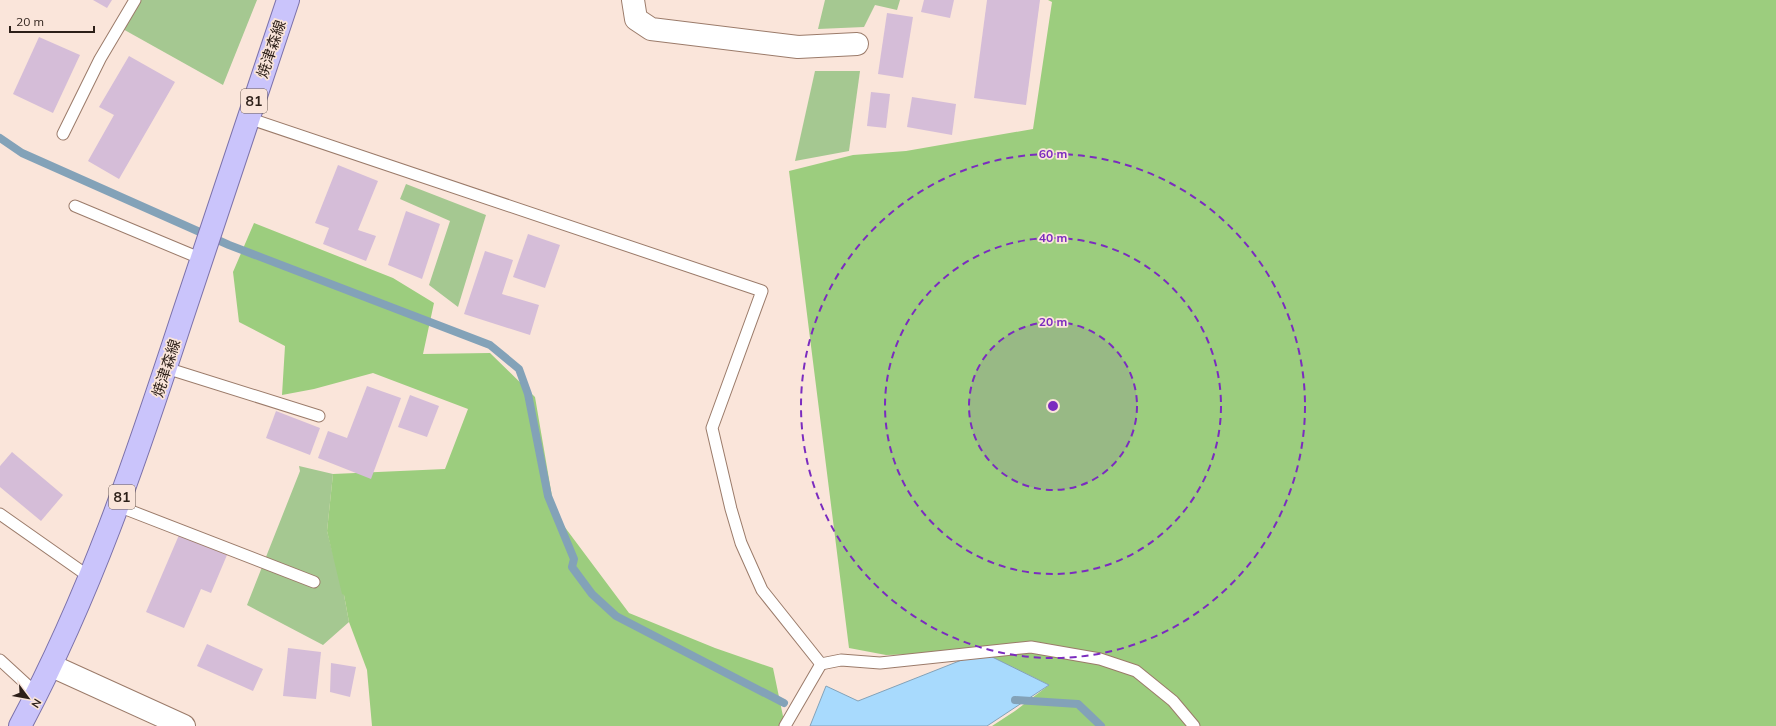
<svg xmlns="http://www.w3.org/2000/svg" width="1776" height="726" font-family="Mulish,'Noto Sans JP',sans-serif">
<style>
.green{fill:#a5c891}
.forest{fill:#9ccd7e}
.water{fill:#a8dafd;stroke:#83a2b8}
.lines{fill:none;stroke-linecap:round;stroke-linejoin:round}
.stream{stroke:#83a2b8;stroke-width:8}
.building{fill:#d5bdd8}
.lane-casing{stroke:#9b7b6a;stroke-width:13}
.street-casing{stroke:#9b7b6a;stroke-width:24}
.primary-casing{stroke:#7b71aa;stroke-width:24}
.lane{stroke:#fff;stroke-width:11}
.street{stroke:#fff;stroke-width:22}
.primary{stroke:#cac4fb;stroke-width:22}
.ring{fill:none;stroke:#7b2cbf;stroke-width:2;stroke-dasharray:7 5}
.labels{text-anchor:middle;dominant-baseline:central;stroke-width:3.5;stroke-linejoin:round;paint-order:stroke}
.shield{fill:#fae5da;stroke:#6a5a52;stroke-width:1}
.shield-label{font-size:14px;font-weight:bold;fill:#2c1f18}
.street-label{font-size:15px;fill:#2c1f18;stroke:#fae5da}
.centre{fill:#7b2cbf;stroke:#fae5da;stroke-width:2}
.ring-label{font-size:12px;text-anchor:middle;font-weight:bold;fill:#7b2cbf;stroke:#fae5da;stroke-width:3.5;stroke-linejoin:round;paint-order:stroke}
</style>
<rect width="100%" height="100%" fill="#fae5da"/>
<g class="green">
<polygon points="139,0 257,0 223,85 121,28"/>
<polygon points="825,0 900,0 897,10 875,5 864,27 818,29"/>
<polygon points="815,71 860,71 849,151 795,161"/>
<polygon points="406,184 486,215 458,307 429,285 450,221 400,199"/>
<polygon points="299,466 333,474 327,531 344,595 349,622 323,645 247,605 300,471"/>
</g>
<g class="forest">
<polygon points="1048,0 1776,0 1776,726 992,726 1015,711 1049,685 982,652 886,655 849,648 789,171 853,155 906,151 1033,129 1052,2"/>
<polygon points="254,223 393,278 434,303 423,354 490,353 535,397 555,514 629,613 715,648 773,668 784,721 787,726 372,726 367,670 349,622 344,595 342,594 327,531 333,474 445,469 468,409 373,373 314,389 282,395 285,346 239,322 233,272"/>
</g>
<polygon class="water" points="982,652 1049,685 987,726 810,726 826,686 858,701"/>
<g class="lines">
<g class="stream">
<polyline points="0,138 22,153 229,245 490,345 519,369 528,394 548,496 574,559 572,567 592,594 616,616 784,703"/>
<polyline points="1015,700 1078,704 1101,726"/>
</g>
</g>
<g class="building">
<polygon points="93,0 112,0 107,8"/>
<polygon points="924,0 954,0 950,18 921,12"/>
<polygon points="987,0 1040,0 1026,105 974,98"/>
<polygon points="887,13 913,17 903,78 878,74"/>
<polygon points="39,37 80,55 53,113 13,94"/>
<polygon points="129,56 175,82 119,179 88,161 114,115 99,107"/>
<polygon points="871,92 890,94 886,128 867,126"/>
<polygon points="912,97 956,104 952,135 907,127"/>
<polygon points="338,165 378,181 358,230 376,236 366,261 323,244 329,228 315,223"/>
<polygon points="406,211 440,224 422,279 388,265"/>
<polygon points="528,234 560,245 545,288 513,277"/>
<polygon points="485,251 513,260 502,294 539,305 530,335 464,314"/>
<polygon points="367,386 401,398 371,479 318,458 328,431 347,438"/>
<polygon points="410,395 439,406 427,437 398,427"/>
<polygon points="276,411 320,428 310,455 266,438"/>
<polygon points="12,452 63,495 41,521 0,487 0,466"/>
<polygon points="179,535 227,555 211,593 201,589 184,628 146,612"/>
<polygon points="207,644 263,669 253,691 197,666"/>
<polygon points="288,648 321,652 316,699 283,696"/>
<polygon points="331,663 356,667 350,697 330,692"/>
</g>
<g class="lines">
<defs>
<g id="lane">
<polyline points="248,118 762,291 712,428 731,509 741,543 762,590 821,664 841,660 880,663 1031,647 1100,659 1136,671 1173,701 1194,726"/>
<polyline points="63,134 100,59 135,0"/>
<polyline points="75,206 202,259"/>
<polyline points="166,368 319,416"/>
<polyline points="118,506 314,582"/>
<polyline points="0,514 91,578"/>
<polyline points="0,660 37,694"/>
<polyline points="785,726 821,664"/>
</g>
<g id="street">
<polyline points="633,0 636,19 651,29 798,47 857,44"/>
<polyline points="52,666 184,726"/>
</g>
<path id="primary" d="M20 726C90 595 135 462 181 321 216 214 252 107 288 0"/>
</defs>
<use href="#lane" class="lane-casing"/>
<use href="#street" class="street-casing"/>
<use href="#primary" class="primary-casing"/>
<use href="#lane" class="lane"/>
<use href="#street" class="street"/>
<use href="#primary" class="primary"/>
</g>
<circle cx="1053" cy="406" r="84" fill="#7b2cbf" fill-opacity=".12"/>
<g class="ring">
<circle cx="1053" cy="406" r="84"/>
<circle cx="1053" cy="406" r="168"/>
<circle cx="1053" cy="406" r="252"/>
</g>
<g class="labels">
<g class="shield">
<rect x="241" y="89" width="26" height="24" rx="3"/>
<rect x="109" y="485" width="26" height="24" rx="3"/>
</g>
<g class="shield-label">
<text x="254" y="101">81</text>
<text x="122" y="497">81</text>
</g>
<g class="street-label">
<text transform="translate(271 49) rotate(-71)">焼津森線</text>
<text transform="translate(166 368) rotate(-72)">焼津森線</text>
</g>
</g>
<circle cx="1053" cy="406" r="6" class="centre"/>
<g class="ring-label">
<text x="1053" y="158">60 m</text>
<text x="1053" y="242">40 m</text>
<text x="1053" y="326">20 m</text>
</g>
<g transform="translate(28 698) rotate(122)" stroke="#fae5da" stroke-width="3" paint-order="stroke">
<path d="M0-3L7 15L0 10L-7 15Z" fill="#2c1f18"/>
<text y="-6" font-size="11" font-weight="bold" text-anchor="middle" fill="#2c1f18">N</text>
</g>
<path d="M10 26v6h84v-6" fill="none" stroke="#2c1f18" stroke-width="2"/>
<text x="16" y="26" font-size="12" fill="#2c1f18" stroke="#fae5da" stroke-width="3" paint-order="stroke">20 m</text>
</svg>
